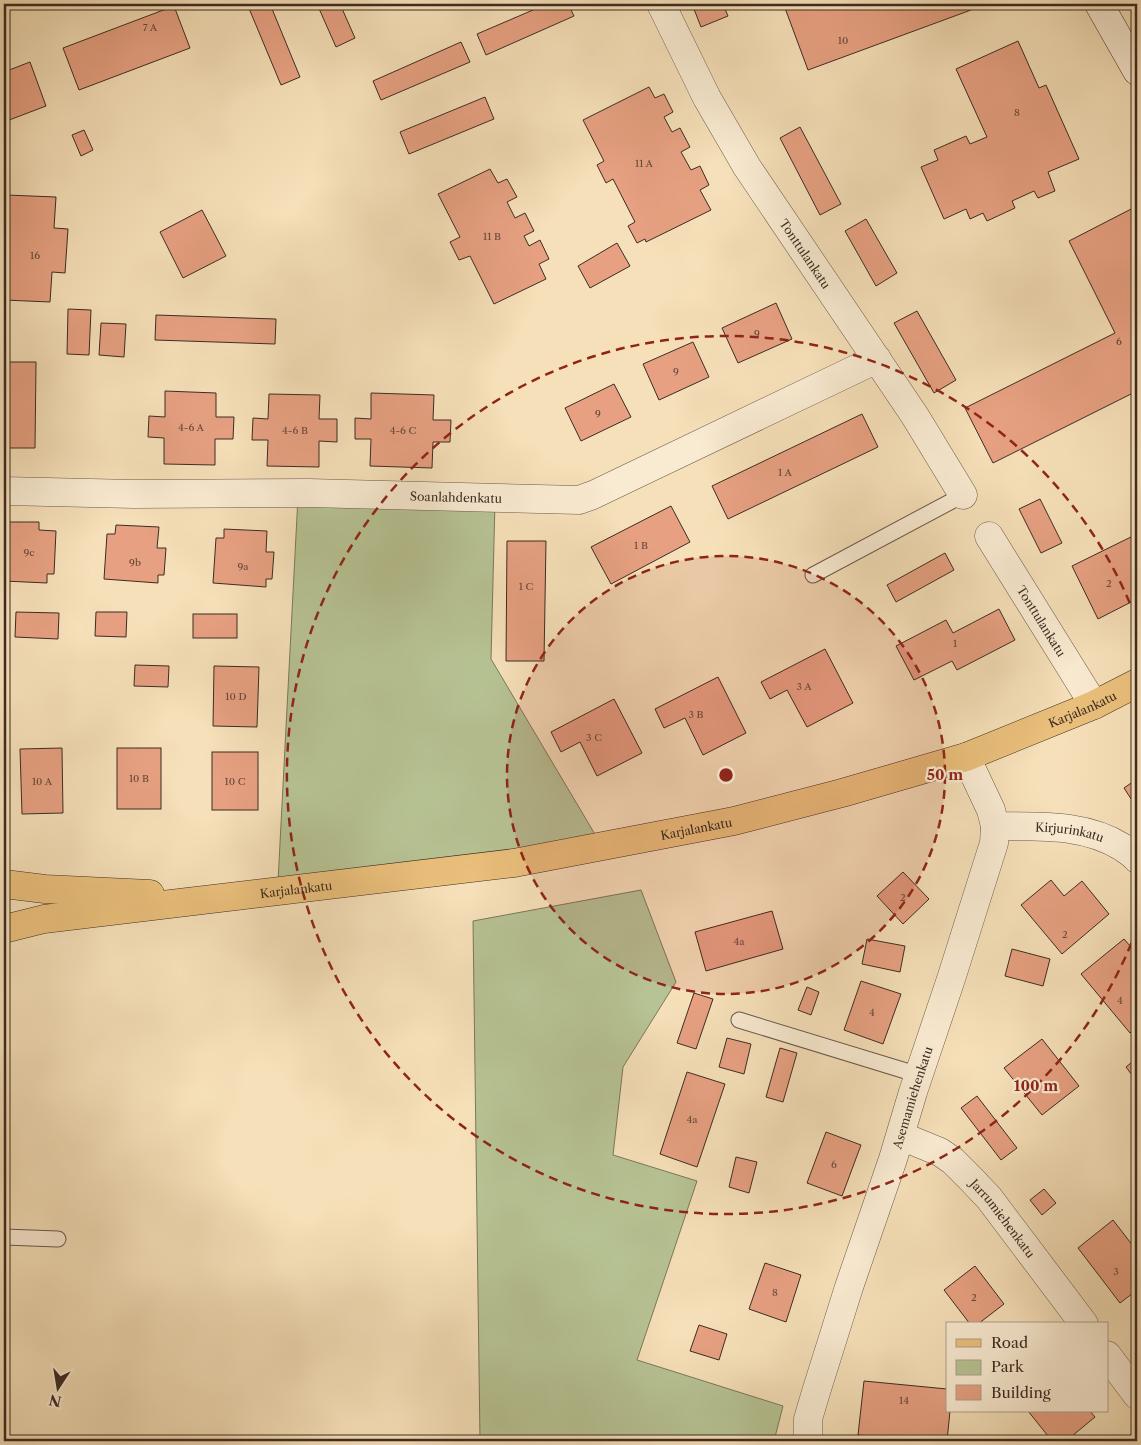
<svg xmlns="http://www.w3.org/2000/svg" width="1141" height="1445" font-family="'Libre Caslon Text',serif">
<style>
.green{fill:#b7c394;stroke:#7a785c}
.building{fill:#e7a182;stroke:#3c2c23}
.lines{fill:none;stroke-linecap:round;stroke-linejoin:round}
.lane-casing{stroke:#6a5948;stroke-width:17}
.street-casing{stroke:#6a5948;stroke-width:29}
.secondary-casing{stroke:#3c2c23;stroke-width:29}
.primary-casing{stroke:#3c2c23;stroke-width:29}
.lane{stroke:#f9ebd2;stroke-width:15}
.street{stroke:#f9ebd2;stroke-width:28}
.secondary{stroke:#f9ebd2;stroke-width:28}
.primary{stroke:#ebc07c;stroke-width:28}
.ring{fill:none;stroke:#8f2418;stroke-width:2.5;stroke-dasharray:9 6}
.labels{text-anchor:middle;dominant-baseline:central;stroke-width:4.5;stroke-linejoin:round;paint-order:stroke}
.number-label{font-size:10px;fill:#67493b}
.street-label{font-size:12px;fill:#3c2c23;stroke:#f9ebd2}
.centre{fill:#8f2418;stroke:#f9ebd2;stroke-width:2.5}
.ring-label{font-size:15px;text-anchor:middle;font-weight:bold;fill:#8f2418;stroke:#f9ebd2;stroke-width:4.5;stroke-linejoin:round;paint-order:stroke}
</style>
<rect width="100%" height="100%" fill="#f6e0b9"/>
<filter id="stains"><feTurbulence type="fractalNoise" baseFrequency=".004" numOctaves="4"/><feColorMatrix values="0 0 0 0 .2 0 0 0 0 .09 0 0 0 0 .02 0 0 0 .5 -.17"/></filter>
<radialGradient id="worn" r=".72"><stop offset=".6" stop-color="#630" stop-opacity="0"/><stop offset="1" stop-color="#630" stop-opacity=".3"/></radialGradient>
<g class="green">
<polygon points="298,497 495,502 491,659 596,836 520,851 278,882"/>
<polygon points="641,890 676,982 623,1067 613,1155 697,1181 637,1360 783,1406 774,1441 480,1441 473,921"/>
</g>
<g class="building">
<polygon points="252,4 270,4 300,77 281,85 248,6"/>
<polygon points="317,4 340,4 355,38 336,47"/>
<polygon points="547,4 568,4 574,16 486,55 477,34"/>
<polygon points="692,4 723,4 728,16 701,27"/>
<polygon points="795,4 969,4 971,10 808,70 785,8"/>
<polygon points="174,6 190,48 79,90 63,48"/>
<polygon points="1018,41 1039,88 1046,85 1079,159 1048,172 1055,191 1038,198 1034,191 1012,201 1015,208 987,221 983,213 970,219 966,209 944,219 921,167 938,160 934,150 966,136 970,144 987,137 956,69"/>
<polygon points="461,42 470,62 381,100 373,81"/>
<polygon points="30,62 46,106 4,122 4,72"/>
<polygon points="649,87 655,98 664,94 673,112 664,117 672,132 680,128 690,147 681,152 691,170 700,166 709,185 700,190 711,210 646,242 645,239 637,243 628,226 635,222 613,179 606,183 597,165 604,161 583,120"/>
<polygon points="485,97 494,119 409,154 400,132"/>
<polygon points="800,127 841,204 820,215 780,138"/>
<polygon points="84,130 93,150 81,156 72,135"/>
<polygon points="490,169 498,183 507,179 517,197 507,202 515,218 525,213 534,231 524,236 529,246 540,240 549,259 539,264 546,279 494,304 470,256 459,260 450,242 460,237 438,194"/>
<polygon points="6,195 56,197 54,228 68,229 65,273 52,272 50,302 4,300 5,243 4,243 4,202 5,202"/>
<polygon points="1137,206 1137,391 993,463 965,408 1115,333 1069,241"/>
<polygon points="202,210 226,256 183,278 160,232"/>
<polygon points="866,219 897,273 876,286 845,231"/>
<polygon points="617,243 630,266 590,288 578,266"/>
<polygon points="776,303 792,339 738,363 722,328"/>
<polygon points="68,309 91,310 89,355 67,354"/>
<polygon points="917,311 956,380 934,393 894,323"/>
<polygon points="156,315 276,319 275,344 155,340"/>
<polygon points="101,323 126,324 124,357 99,355"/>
<polygon points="693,342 709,377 659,400 643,364"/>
<polygon points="4,362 36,362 35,448 4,448"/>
<polygon points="614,384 631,417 581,441 565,408"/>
<polygon points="165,391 216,393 216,417 234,417 233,439 215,439 215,465 164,464 164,438 148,437 149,416 165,417"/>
<polygon points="371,393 434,395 433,420 451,420 450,442 433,442 432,468 370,466 371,439 355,439 355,418 371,419"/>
<polygon points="269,394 320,395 319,419 337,419 337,442 319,441 319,467 267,466 268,440 252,440 253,418 268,419"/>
<polygon points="862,414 878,447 728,519 712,486"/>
<polygon points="1040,499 1062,543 1041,553 1019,509"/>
<polygon points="671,506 690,542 611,584 591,547"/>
<polygon points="9,522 39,522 39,530 56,531 54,574 47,574 47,583 4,581 4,528 9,529"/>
<polygon points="116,525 159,527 157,548 166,548 164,575 158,575 158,583 104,579 107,534 115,534"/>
<polygon points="224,529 267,531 266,552 274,552 272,579 266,579 266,587 213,583 216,538 224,538"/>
<polygon points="1137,534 1137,599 1098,619 1072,566"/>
<polygon points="507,541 546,541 544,661 506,661"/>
<polygon points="945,553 954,570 896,602 887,585"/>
<polygon points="999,609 1015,640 957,670 952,661 914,680 896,646 946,620 953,633"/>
<polygon points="16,612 59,613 58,639 15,637"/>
<polygon points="96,612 127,612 126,637 95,636"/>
<rect x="193" y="614" width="44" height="24"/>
<polygon points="825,649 853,703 807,727 787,690 770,699 761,682"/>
<polygon points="135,665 169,666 168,687 134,686"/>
<polygon points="214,666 259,667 257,727 213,726"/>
<polygon points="718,677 746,733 703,755 685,718 664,728 655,709"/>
<polygon points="614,699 642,753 597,776 580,742 561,752 551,732"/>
<polygon points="62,748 63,813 22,814 20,749"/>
<rect x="117" y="748" width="44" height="61"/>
<rect x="212" y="752" width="46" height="58"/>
<polygon points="1137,779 1137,808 1124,788"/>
<polygon points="903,872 929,899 903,924 877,896"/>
<polygon points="1051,880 1064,896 1082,881 1109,914 1062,954 1021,905"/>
<polygon points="772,911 783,949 706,971 695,932"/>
<polygon points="867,939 905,946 900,972 862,964"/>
<polygon points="1124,939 1137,954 1137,1027 1130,1033 1081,974"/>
<polygon points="1012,949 1050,959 1043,986 1005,976"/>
<polygon points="861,981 901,994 883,1044 844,1030"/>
<polygon points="807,987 819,992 811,1015 798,1010"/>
<polygon points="694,993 713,999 696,1049 677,1043"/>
<polygon points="727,1038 751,1044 744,1074 719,1067"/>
<polygon points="1042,1039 1079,1086 1042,1115 1004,1068"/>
<polygon points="780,1048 797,1053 783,1102 766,1097"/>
<polygon points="1137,1058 1137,1082 1126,1067"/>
<polygon points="687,1072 725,1084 697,1167 660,1154"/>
<polygon points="977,1096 1017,1148 1001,1160 961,1108"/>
<polygon points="826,1132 861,1145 842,1196 807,1183"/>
<polygon points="736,1157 757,1162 749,1193 729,1187"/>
<polygon points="1044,1189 1056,1203 1042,1215 1030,1200"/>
<polygon points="1113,1220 1137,1251 1137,1290 1120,1303 1078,1248"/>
<polygon points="765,1263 801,1275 786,1322 749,1309"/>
<polygon points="975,1266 1004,1304 978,1324 970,1324 944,1290"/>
<polygon points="699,1325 727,1334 719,1360 690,1351"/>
<polygon points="864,1381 947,1389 947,1411 950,1411 947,1441 915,1441 858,1435"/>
<polygon points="1028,1411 1090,1411 1095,1417 1066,1441 1052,1441"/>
</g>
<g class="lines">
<defs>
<g id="lane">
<polyline points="813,575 963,495"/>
<polyline points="739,1020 919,1075"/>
<polyline points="4,1237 58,1239"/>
</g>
<g id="street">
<path id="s1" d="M661 4 707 98 747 167 915 416 963 495"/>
<path id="s2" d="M4 491 134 494 309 493 579 500 593 495 666 460 877 359"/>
<path id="s3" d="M989 536 1094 705"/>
<path id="s4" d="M995 826C1039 827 1084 823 1122 847 1128 851 1133 854 1137 859"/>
<path id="s5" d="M901 1136 940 1152 953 1161 970 1178 989 1198 1084 1324"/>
<polyline points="1107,1355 1137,1395"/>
<path id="s6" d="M808 1441V1419L816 1392 849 1287 893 1159 913 1092 951 979 994 843 995 826 991 810 966 757"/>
</g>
<polyline id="secondary" points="1099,4 1137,71"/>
<g id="primary">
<polyline points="4,884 45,889 150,894"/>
<path id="s7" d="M4 929 44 919 514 863 734 821 842 793 966 757 1094 705 1137 683"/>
</g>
</defs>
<use href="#lane" class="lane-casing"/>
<use href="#street" class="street-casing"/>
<use href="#secondary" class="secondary-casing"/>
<use href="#primary" class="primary-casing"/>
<use href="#lane" class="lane"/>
<use href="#street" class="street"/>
<use href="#secondary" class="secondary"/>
<use href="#primary" class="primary"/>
</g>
<circle cx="726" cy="775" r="219" fill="#8f2418" fill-opacity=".12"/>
<g class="ring">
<circle cx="726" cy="775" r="219"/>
<path d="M1137 929A439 439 0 1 1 1137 621"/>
</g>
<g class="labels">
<g class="number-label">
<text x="150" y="27">7 A</text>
<text x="843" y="40">10</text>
<text x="1017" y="112">8</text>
<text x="644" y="163">11 A</text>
<text x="492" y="236">11 B</text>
<text x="35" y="255">16</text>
<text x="757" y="333">9</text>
<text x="1119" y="341">6</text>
<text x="676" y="371">9</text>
<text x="598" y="413">9</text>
<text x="191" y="427">4-6 A</text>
<text x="295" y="430">4-6 B</text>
<text x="403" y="430">4-6 C</text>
<text x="785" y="472">1 A</text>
<text x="641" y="545">1 B</text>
<text x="29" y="552">9c</text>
<text x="135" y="562">9b</text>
<text x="243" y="566">9a</text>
<text x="1109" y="583">2</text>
<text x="526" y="586">1 C</text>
<text x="955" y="643">1</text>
<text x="804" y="686">3 A</text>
<text x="236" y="696">10 D</text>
<text x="696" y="714">3 B</text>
<text x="594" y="737">3 C</text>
<text x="139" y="778">10 B</text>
<text x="42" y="781">10 A</text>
<text x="235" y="781">10 C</text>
<text x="903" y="897">2</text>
<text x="1065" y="934">2</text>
<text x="739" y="941">4a</text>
<text x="1120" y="1000">4</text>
<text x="872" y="1012">4</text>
<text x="692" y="1119">4a</text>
<text x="834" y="1164">6</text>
<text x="1116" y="1271">3</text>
<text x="775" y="1292">8</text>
<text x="974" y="1297">2</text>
<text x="904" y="1400">14</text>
</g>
<g class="street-label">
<text stroke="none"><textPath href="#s1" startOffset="289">Tonttulankatu</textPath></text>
<text stroke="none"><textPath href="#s2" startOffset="452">Soanlahdenkatu</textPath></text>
<text stroke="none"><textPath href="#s3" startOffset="100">Tonttulankatu</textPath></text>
<text stroke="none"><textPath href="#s7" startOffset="1105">Karjalankatu</textPath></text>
<text stroke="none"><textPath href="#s7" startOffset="700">Karjalankatu</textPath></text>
<text stroke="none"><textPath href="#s4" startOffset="75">Kirjurinkatu</textPath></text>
<text stroke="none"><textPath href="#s7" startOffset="295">Karjalankatu</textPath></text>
<text stroke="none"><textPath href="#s6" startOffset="360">Asemamiehenkatu</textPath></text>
<text stroke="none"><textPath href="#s5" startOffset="134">Jarrumiehenkatu</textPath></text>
</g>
</g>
<circle cx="726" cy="775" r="8" class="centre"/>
<g class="ring-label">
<text x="945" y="780">50 m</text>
<text x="1036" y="1091">100 m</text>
</g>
<rect width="1141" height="1445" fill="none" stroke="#f6e0b9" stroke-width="20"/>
<rect x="5" y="5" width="1131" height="1435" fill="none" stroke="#3c2c23" stroke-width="2.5"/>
<rect x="10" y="10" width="1121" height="1425" fill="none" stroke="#3c2c23"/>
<rect x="946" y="1322" width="162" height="90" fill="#f9ebd2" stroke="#ad9f8c"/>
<rect x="956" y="1339" width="25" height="8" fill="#ebc07c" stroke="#ad9f8c"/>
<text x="991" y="1348" font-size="15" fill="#3c2c23">Road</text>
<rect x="956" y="1360" width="25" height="15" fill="#b7c394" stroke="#ad9f8c"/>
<text x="991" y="1372" font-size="15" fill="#3c2c23">Park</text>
<rect x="956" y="1385" width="25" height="15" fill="#e7a182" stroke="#ad9f8c"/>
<text x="991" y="1398" font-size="15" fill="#3c2c23">Building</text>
<g transform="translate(58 1388) rotate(192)" stroke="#f9ebd2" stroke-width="4" paint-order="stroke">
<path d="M0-4L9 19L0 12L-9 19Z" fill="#3c2c23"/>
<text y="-8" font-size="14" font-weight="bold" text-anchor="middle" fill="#3c2c23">N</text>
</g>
<rect width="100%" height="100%" filter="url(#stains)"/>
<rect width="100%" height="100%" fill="url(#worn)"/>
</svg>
